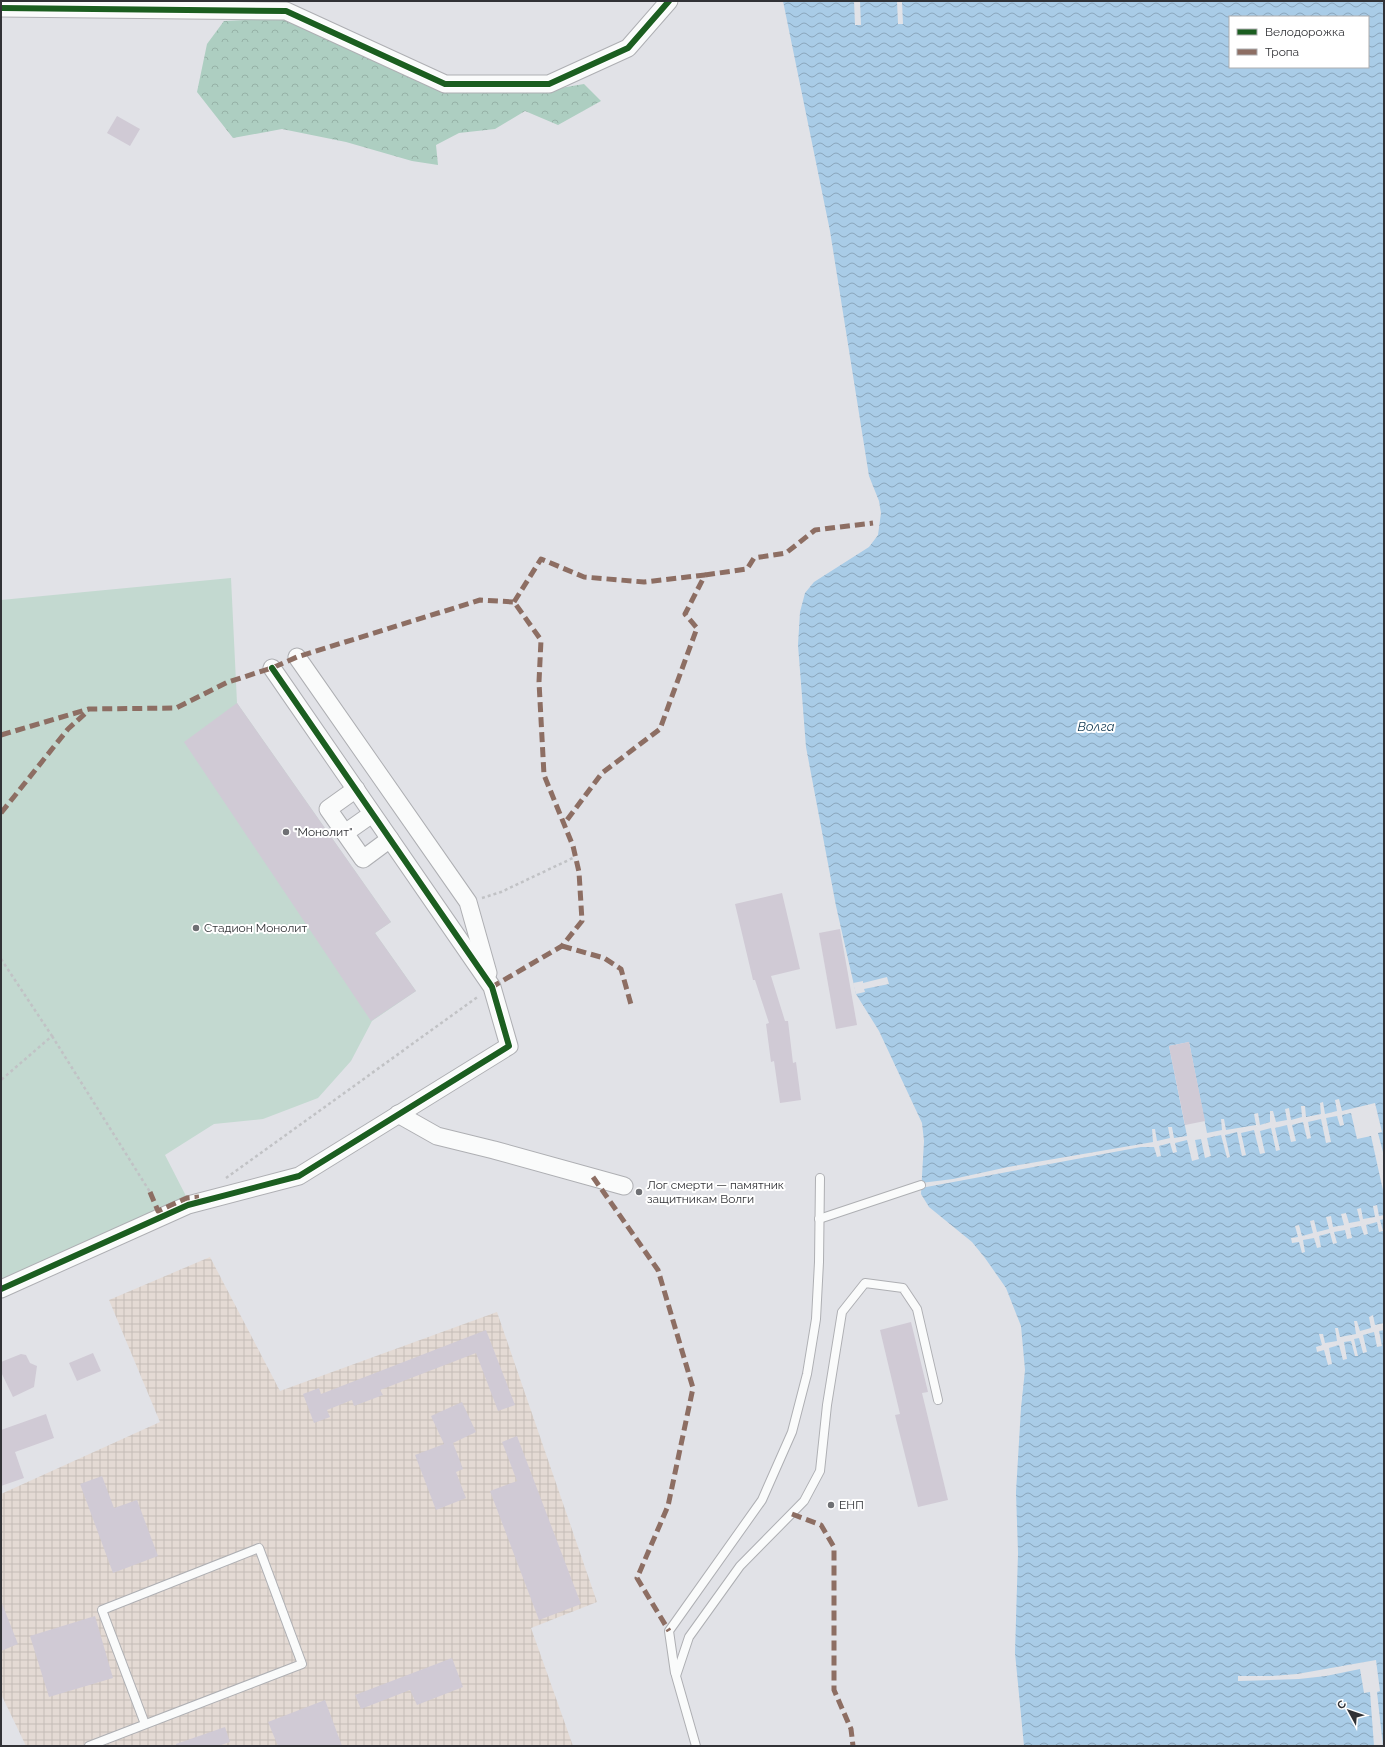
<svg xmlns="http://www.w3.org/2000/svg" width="1385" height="1747" font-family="Raleway,sans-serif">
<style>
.industrial{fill:url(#industrial-grid)}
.grass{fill:#c3d9d0}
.forest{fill:url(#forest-crowns)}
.water{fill:url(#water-waves);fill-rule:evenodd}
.pier{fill:#e1e2e7}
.building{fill:#d0cad5}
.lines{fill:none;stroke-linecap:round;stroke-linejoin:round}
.service-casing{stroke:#aeafb3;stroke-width:10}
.minor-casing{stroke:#aeafb3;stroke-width:19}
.path{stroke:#c1c2c5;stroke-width:2.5;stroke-dasharray:3 3;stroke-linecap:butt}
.service{stroke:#fafbfb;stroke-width:8}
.minor{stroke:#fafbfb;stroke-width:17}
.quiet{stroke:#8d6e63;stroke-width:5;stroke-dasharray:10 5;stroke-linecap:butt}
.cycleway-casing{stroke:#fff;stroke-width:8}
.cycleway{stroke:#1b5e20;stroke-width:6}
.poi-dot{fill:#6f7074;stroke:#fff;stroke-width:1.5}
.labels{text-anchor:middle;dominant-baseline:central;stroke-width:4;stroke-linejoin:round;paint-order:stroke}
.poi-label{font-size:12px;fill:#313236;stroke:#fff;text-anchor:start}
.water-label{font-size:13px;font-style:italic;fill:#153c55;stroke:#fff}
</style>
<defs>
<pattern id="industrial-grid" width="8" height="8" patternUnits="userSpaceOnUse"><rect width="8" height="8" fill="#e4dad4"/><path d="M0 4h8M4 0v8" fill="none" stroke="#c4bcb7"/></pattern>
<pattern id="forest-crowns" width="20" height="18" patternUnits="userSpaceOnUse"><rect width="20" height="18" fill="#adcec1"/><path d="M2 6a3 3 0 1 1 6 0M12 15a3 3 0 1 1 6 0" fill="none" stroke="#95b1a6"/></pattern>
<pattern id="water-waves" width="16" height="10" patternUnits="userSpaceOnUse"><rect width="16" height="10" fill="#a9cce7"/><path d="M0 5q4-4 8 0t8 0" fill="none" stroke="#8aa6bc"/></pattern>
</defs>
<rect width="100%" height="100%" fill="#e1e2e7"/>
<polygon class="industrial" points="210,1257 280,1391 497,1312 597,1602 531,1628 573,1746 26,1746 1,1694 1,1494 160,1422 109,1300"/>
<polygon class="grass" points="231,578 237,703 391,922 375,933 416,991 372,1021 351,1061 318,1098 263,1119 214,1124 165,1155 187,1198 1,1281 1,600"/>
<polygon class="forest" points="284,18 436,88 543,91 584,84 601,101 558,125 525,111 495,129 459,133 436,145 438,165 412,161 346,142 282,129 233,138 197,92 207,44 224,21"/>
<path class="water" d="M783 1H1384V1746H1024L1015 1653 1018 1553 1016 1492 1021 1408 1025 1370 1021 1326 1006 1288 985 1258 972 1242 929 1207 921 1194 924 1141 922 1123 879 1031 856 994 836 906 806 747 798 645 800 612 805 593 814 582 869 547 878 535 881 513 879 501 869 476 830 231ZM1230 17H1368V67H1230Z"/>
<g class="pier">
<polygon points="854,1 860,1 861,25 855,25"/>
<polygon points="897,1 902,1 903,24 898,24"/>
<polygon points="887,977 889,984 864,989 865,992 856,994 853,983 863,981 863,983"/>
<polygon points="1189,1042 1207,1133 1222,1130 1221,1119 1224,1119 1226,1130 1256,1125 1254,1114 1258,1113 1260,1125 1270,1122 1270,1111 1273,1111 1276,1122 1287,1120 1285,1109 1289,1108 1291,1120 1302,1117 1301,1106 1305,1106 1306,1117 1321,1114 1320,1103 1323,1102 1325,1114 1337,1111 1335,1100 1339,1099 1342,1111 1375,1103 1382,1132 1378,1133 1384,1156 1384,1195 1371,1136 1357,1139 1351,1113 1342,1115 1344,1125 1340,1126 1337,1116 1326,1118 1331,1142 1326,1143 1321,1119 1308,1122 1311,1138 1307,1139 1303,1122 1292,1125 1296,1141 1291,1142 1287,1125 1275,1128 1280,1150 1276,1151 1271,1128 1260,1131 1265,1153 1260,1154 1254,1130 1241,1133 1246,1155 1242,1156 1237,1132 1225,1135 1230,1157 1227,1158 1221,1135 1207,1138 1211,1156 1205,1158 1201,1139 1195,1140 1199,1159 1192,1161 1187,1140 1175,1143 1177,1152 1173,1153 1170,1143 1159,1146 1161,1156 1157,1157 1154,1147 1141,1147 921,1188 921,1183 953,1179 1008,1167 1153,1142 1152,1129 1155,1129 1157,1141 1170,1138 1168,1127 1172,1127 1174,1138 1187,1136 1169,1046"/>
<polygon points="1377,1205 1379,1216 1384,1215 1384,1219 1380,1220 1383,1231 1379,1232 1377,1222 1366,1225 1368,1234 1364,1235 1361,1226 1350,1228 1352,1238 1347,1239 1345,1230 1334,1232 1337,1243 1333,1244 1330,1233 1319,1236 1321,1247 1317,1248 1314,1238 1303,1240 1305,1252 1302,1253 1299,1242 1292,1243 1291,1238 1298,1237 1295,1226 1299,1225 1302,1236 1313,1233 1310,1221 1314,1220 1317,1232 1329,1229 1326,1217 1331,1216 1333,1227 1344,1225 1341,1214 1346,1213 1349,1223 1360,1221 1357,1209 1361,1208 1363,1219 1375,1217 1373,1206"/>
<polygon points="1373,1315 1375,1325 1384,1323 1384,1330 1379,1331 1382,1346 1377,1347 1374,1332 1363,1335 1367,1352 1363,1353 1359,1338 1354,1339 1358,1356 1355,1356 1351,1341 1344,1342 1347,1359 1343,1360 1339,1345 1329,1348 1332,1364 1328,1365 1324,1350 1317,1352 1316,1347 1322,1345 1319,1334 1323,1334 1325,1343 1337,1341 1335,1328 1338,1328 1340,1337 1356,1334 1354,1321 1357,1321 1360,1331 1371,1328 1369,1317"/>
<polygon points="1376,1660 1380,1691 1377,1692 1383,1746 1374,1746 1370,1692 1364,1693 1360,1669 1326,1676 1299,1679 1238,1681 1238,1676 1272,1676 1297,1674"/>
</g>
<g class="building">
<polygon points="117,116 140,129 130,146 107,133"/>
<polygon points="237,703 391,922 375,933 416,991 371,1021 184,742"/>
<polygon points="782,893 800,969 771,976 785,1021 788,1021 793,1063 796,1062 801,1100 780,1103 774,1061 771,1062 766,1024 769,1023 755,980 753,980 735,904"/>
<polygon points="840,929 857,1025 836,1029 819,933"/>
<polygon points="1189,1042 1205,1121 1185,1125 1169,1046"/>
<polygon points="911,1322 928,1392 922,1393 948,1500 918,1507 895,1415 900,1414 880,1330"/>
<polygon points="486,1330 515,1405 498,1411 476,1353 380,1390 383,1395 354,1406 352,1400 327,1410 330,1417 314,1423 303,1394 319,1388 321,1394"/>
<polygon points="93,1353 101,1371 77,1381 69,1363"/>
<polygon points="21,1354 26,1355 30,1363 37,1366 34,1387 13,1397 1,1372 1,1362"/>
<polygon points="462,1402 476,1432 453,1443 463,1469 456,1472 466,1498 436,1510 415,1455 444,1444 431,1416"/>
<polygon points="46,1414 54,1438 15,1452 24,1478 1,1486 1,1430"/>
<polygon points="517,1436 581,1604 539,1620 490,1491 517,1481 502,1442"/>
<polygon points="102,1476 114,1508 137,1500 158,1556 113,1573 80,1484"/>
<polygon points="1,1601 18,1644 1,1651"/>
<polygon points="95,1616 113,1678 49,1697 30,1636"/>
<polygon points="452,1658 463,1687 417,1705 410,1690 361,1709 355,1695"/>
<polygon points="325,1700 342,1746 278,1746 268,1722"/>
<polygon points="225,1727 230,1742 218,1746 176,1746 176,1744"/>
</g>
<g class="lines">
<defs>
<g id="service">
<polyline points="819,1219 921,1185"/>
<polyline points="675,1673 669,1631 762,1500 792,1432 807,1374 816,1319 819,1262 820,1178"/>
<polyline points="89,1746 302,1664 259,1548 102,1610 145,1724"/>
<polyline points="696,1746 676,1676 689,1637 740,1566 804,1501 820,1471 827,1405 842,1312 865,1283 903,1288 917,1309 938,1400"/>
</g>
<g id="minor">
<polyline points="1,8 286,11 445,84 549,84 628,48 669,1"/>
<polyline points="297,657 468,902 488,973"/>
<polyline points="356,789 328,809 363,859 390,839"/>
<polyline points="345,833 372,814"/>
<polyline points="398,1114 437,1136 494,1150 624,1186"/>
<polyline points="1,1289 188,1205 299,1176 509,1046 492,987 272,668"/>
</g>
</defs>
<use href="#service" class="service-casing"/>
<use href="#minor" class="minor-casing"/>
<g class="path">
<polyline points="482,898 501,892 575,857"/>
<polyline points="1,959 52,1036 1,1080"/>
<polyline points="52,1036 150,1192"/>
<polyline points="226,1178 479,996"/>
</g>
<use href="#service" class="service"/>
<use href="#minor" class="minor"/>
<g class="quiet">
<polyline points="705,575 747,569 754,558 786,553 815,530 873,523"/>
<polyline points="514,602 541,559 584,577 644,582 705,575 685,614 697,628 660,729 602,773 564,824"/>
<polyline points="1,735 89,709 176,708 228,682 272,668 297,657 480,600 514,602 541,640 539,682 544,775 573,846 579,872 582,921 562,946 492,987"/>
<polyline points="1,813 68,729 88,711"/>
<polyline points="562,946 604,958 621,969 632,1008"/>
<polyline points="593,1177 658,1270 693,1388 668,1506 637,1578 669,1631"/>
<polyline points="150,1192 158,1211 187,1198 199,1197"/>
<polyline points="792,1514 821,1525 834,1547 834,1690 851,1729 853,1746"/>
</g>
<defs>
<g id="cycleway">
<polyline points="1,8 286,11 445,84 549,84 628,48 669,1"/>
<polyline points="1,1289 188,1205 299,1176 509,1046 492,987 272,668"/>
</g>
</defs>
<use href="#cycleway" class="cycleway-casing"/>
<use href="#cycleway" class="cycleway"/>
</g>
<g class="poi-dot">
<circle cx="286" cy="832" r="4"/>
<circle cx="196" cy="928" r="4"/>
<circle cx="639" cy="1192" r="4"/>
<circle cx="831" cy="1505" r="4"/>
</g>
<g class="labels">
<g class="poi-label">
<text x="294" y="832">"Монолит"</text>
<text x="204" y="928">Стадион Монолит</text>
<text x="647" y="1185">Лог смерти — памятник<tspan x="647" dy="14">защитникам Волги</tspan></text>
<text x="839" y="1505">ЕНП</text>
</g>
<g class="water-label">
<text x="1096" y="726">Волга</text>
</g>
</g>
<rect width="1385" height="1747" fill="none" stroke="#313236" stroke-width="4"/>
<rect x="1229" y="16" width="140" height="52" fill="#ffffff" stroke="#adadaf"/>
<rect x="1237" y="29" width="20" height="6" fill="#1b5e20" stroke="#adadaf"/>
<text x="1265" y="36" font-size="12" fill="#313236">Велодорожка</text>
<rect x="1237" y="49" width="20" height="6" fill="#8d6e63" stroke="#adadaf"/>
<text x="1265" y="56" font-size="12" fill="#313236">Тропа</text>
<g transform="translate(1349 1711) rotate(310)" stroke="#ffffff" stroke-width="3" paint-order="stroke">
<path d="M0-3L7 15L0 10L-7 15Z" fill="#313236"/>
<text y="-6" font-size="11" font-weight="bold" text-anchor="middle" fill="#313236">С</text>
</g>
</svg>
